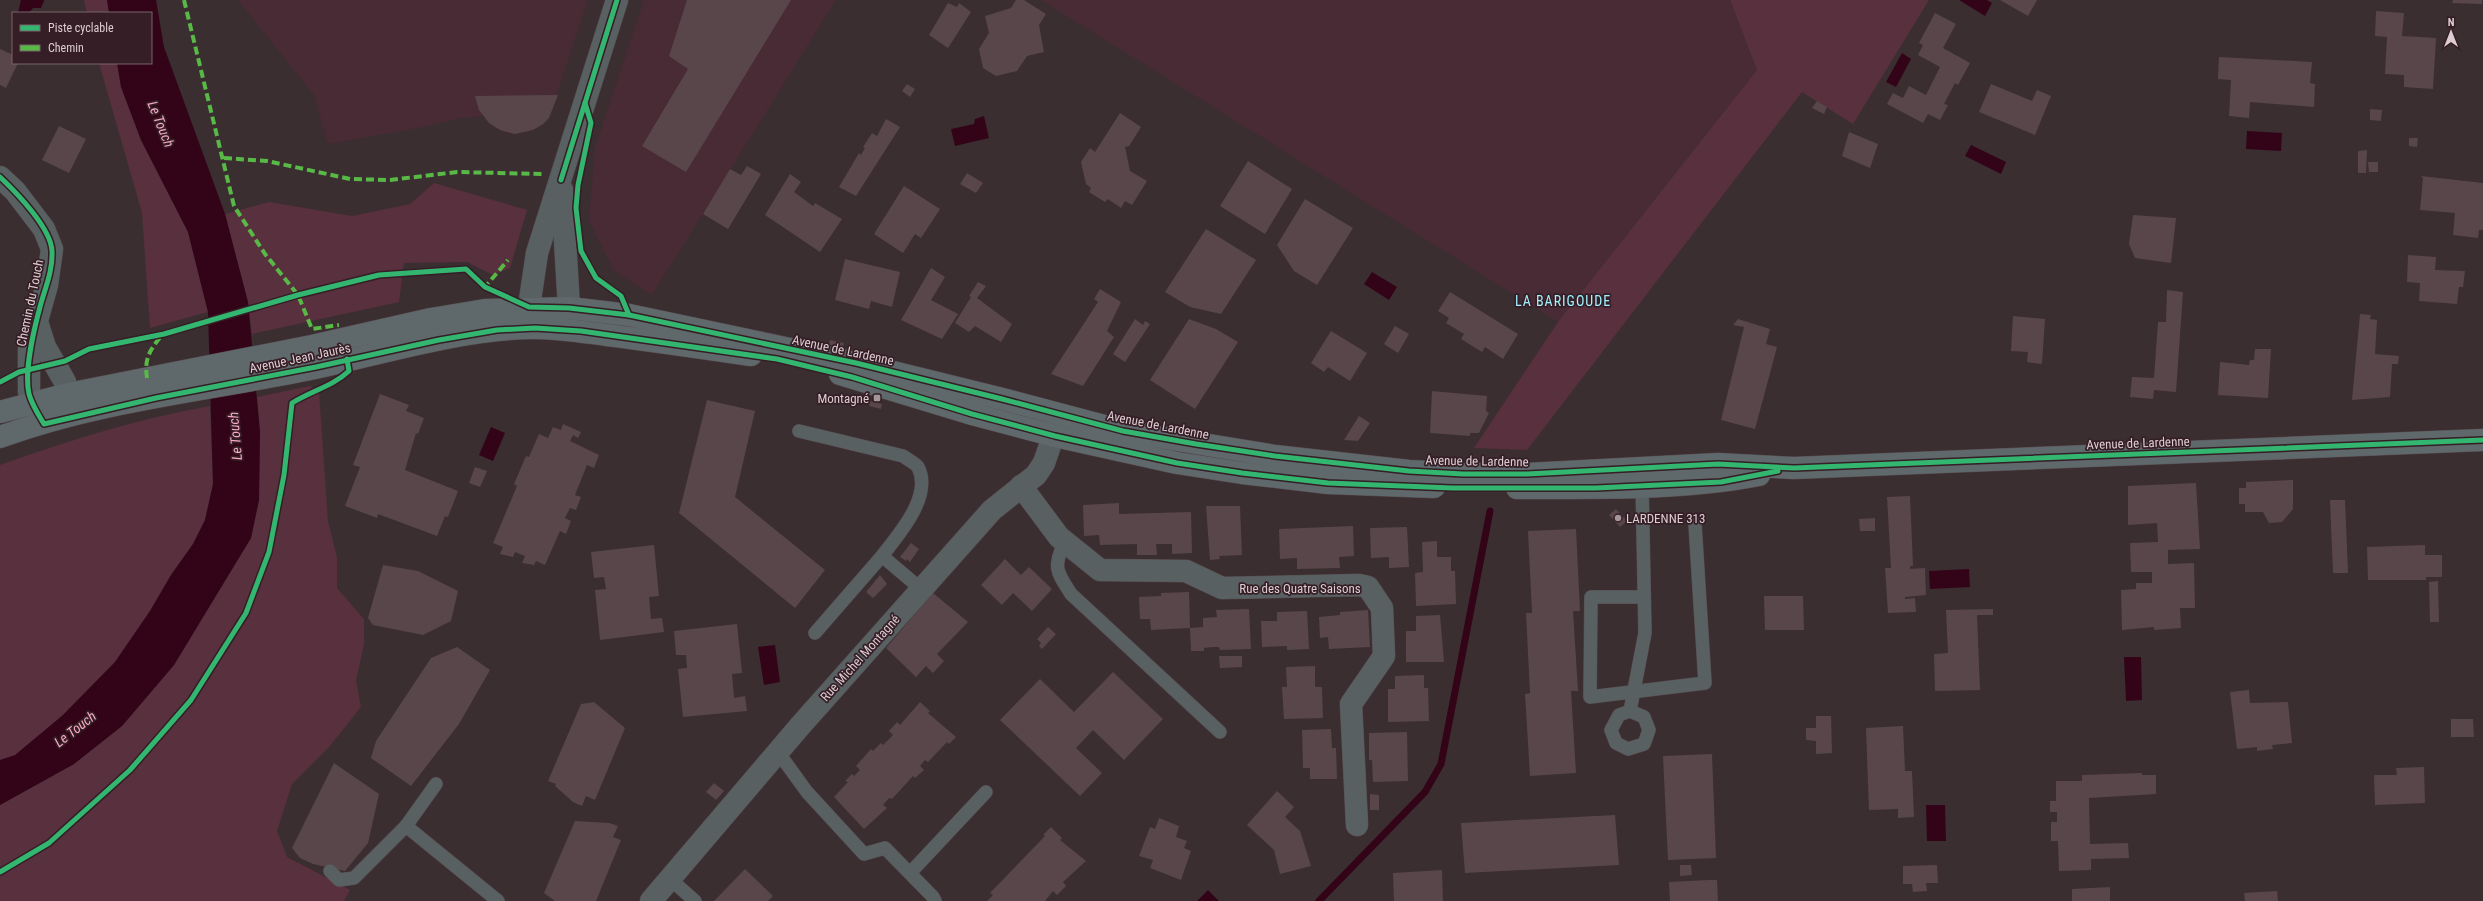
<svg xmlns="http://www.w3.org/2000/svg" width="2483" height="901" font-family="'Roboto Condensed',sans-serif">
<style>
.built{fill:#482b34}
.green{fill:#59303e}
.water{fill:#330418}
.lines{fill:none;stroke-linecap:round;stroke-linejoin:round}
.stream{stroke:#330418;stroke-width:7}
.building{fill:#58464b}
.service-casing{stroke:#574b4f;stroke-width:14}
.minor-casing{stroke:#574b4f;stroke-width:23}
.tertiary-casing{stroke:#574b4f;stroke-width:23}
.primary-casing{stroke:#574b4f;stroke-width:23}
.service{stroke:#586061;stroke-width:13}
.minor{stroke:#586061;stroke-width:22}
.tertiary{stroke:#586061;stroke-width:22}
.primary{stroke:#5f686a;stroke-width:22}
.quiet{stroke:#58b947;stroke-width:4;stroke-dasharray:8 4;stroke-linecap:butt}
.cycleway-casing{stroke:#351e26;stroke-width:8}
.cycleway{stroke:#33b770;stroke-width:5}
.poi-dot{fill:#a4959a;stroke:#351e26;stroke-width:1.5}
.labels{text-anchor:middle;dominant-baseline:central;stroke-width:3.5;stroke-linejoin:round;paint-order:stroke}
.street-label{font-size:13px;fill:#ddcdd2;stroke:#351e26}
.poi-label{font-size:13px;fill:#ddcdd2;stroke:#351e26;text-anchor:end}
.water-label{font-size:14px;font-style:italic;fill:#f8aac3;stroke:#351e26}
.neighbourhood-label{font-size:14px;letter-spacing:1px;fill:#a1f2fd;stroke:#351e26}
</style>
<rect width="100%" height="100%" fill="#3a2e31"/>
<g class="built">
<polygon points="238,0 588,0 549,118 533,130 515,134 508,133 495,128 483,116 462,118 423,127 328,144 314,95"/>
<polygon points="644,0 836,0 652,295 614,271 589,221 595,148"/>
<polygon points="1041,0 1730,0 1757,70 1558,322"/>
</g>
<g class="green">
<polygon points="84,0 107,0 109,13 87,13"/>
<polygon points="1730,0 1929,0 1853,124 1802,92 1527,450 1474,448 1558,322 1757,70"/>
<polygon points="99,63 117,63 121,87 141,140 188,232 208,312 150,328 142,213"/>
<polygon points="434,183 527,210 510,268 493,275 467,262 404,263 399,302 252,334 248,302 225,214 269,202 352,216 410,204"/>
<polygon points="310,386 319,392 328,521 337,558 337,588 364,619 364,645 356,680 361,707 329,747 292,784 277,831 287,857 350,890 344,901 0,901 0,805 74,764 122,726 174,665 251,538 259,500 260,432 257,397"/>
<path d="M210 406 213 484 205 520 193 544 171 575 150 611 115 662 63 715 15 756 0 760V465C71 440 136 419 210 406Z"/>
</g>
<g class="water">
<polygon points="21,0 44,0 44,1 41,8 33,8 29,13 18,13"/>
<polygon points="107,0 156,0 164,47 225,214 248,302 260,432 259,500 251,538 174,665 122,726 74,764 0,805 0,760 15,755 63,715 115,662 150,611 171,575 193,544 205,520 213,484 208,312 188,232 141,140 121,87 117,63 151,63 151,13 109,13"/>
<polygon points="1959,0 1987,0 1992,3 1985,16"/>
<polygon points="1902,53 1911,59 1896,87 1886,82"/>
<polygon points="984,116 989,138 955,146 951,129 974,124 975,119"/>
<polygon points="2247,131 2282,133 2281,151 2246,149"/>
<polygon points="1971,145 2006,162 2001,174 1965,156"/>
<polygon points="1372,272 1397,287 1389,300 1364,284"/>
<polygon points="491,427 505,433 493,461 479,455"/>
<polygon points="1969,569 1970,587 1930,589 1929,571"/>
<polygon points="775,645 780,682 764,685 758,647"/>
<polygon points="2124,657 2141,657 2142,700 2126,701"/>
<polygon points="1926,805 1945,805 1946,841 1927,841"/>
<polygon points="1208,890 1219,901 1197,901"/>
</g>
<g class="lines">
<polyline class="stream" points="1319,901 1425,792 1441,764 1490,511"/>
</g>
<g class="building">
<polygon points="687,0 791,0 686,172 642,146 688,69 669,56"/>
<polygon points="1016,0 1024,0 1046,14 1039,25 1044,52 1027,56 1017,71 996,76 983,68 979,49 989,33 985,16 1011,8"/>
<polygon points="2000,0 2037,0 2028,16"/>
<polygon points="2453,0 2482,0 2482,4 2452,3"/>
<polygon points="948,3 957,7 959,3 971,12 948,48 929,35"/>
<polygon points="2376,11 2404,13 2402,36 2436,38 2433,89 2404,87 2404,75 2385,74 2387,37 2375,36"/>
<polygon points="1935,13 1956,24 1943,48 1970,63 1958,85 1955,83 1944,104 1948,105 1940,120 1928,114 1923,123 1887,104 1893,93 1903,98 1909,86 1926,95 1940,67 1918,55 1923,45 1919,43"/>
<polygon points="0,49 13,55 13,63 18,63 6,88 0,85"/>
<polygon points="2219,57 2312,62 2310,83 2315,84 2314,107 2250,102 2249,118 2229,116 2231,80 2218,79"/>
<polygon points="907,84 915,89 910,97 902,91"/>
<polygon points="1991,84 2032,101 2037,90 2051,96 2035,135 1979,112"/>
<polygon points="558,95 549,118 543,124 533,130 515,134 500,130 489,123 479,110 475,96"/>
<polygon points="1817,101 1827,107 1824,114 1812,108"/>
<polygon points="2370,109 2382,110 2381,121 2370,120"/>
<polygon points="1120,113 1141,127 1129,146 1125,147 1130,171 1147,181 1132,205 1125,201 1121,208 1108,199 1105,202 1089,192 1091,188 1086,184 1081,162 1090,148 1095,152"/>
<polygon points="886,119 900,127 856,196 839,187 859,153 861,155 865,148 863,147 872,133 877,136"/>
<polygon points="59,126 86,139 69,173 42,160"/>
<polygon points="1849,132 1878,144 1870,168 1842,156"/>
<polygon points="2409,138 2418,138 2417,147 2409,146"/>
<polygon points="2367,150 2366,173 2358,173 2358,151"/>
<polygon points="1248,161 1292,189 1265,234 1220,206"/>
<polygon points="2368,162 2378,162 2378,172 2369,172"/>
<polygon points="747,166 761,174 728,229 703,214 730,169 741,175"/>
<polygon points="967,173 983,183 976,193 960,184"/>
<polygon points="790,174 801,182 794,192 813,206 815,203 842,219 820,252 765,215"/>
<polygon points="2421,176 2483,183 2483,230 2479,230 2478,238 2453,235 2455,213 2420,210 2423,178"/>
<polygon points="904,186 940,209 921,238 915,234 903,253 874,234"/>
<polygon points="1305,199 1353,228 1317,285 1294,271 1277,245"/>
<polygon points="2133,215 2176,218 2171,263 2135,258 2129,244"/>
<polygon points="1206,229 1256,260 1221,314 1190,307 1165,292"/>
<polygon points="2408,255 2436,257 2435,270 2465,271 2463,287 2459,287 2457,304 2419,301 2420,283 2407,282"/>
<polygon points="845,259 900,272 892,307 871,301 869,309 835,300"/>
<polygon points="931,268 945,277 931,300 958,314 942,339 901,320"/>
<polygon points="978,282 986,286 977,298 1012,324 1001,342 975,326 969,332 955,323 971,297 969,296"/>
<polygon points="1100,289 1121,302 1107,331 1114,337 1083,386 1051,374 1098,302 1094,299"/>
<polygon points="2167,290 2183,292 2176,392 2154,390 2153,399 2130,397 2132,377 2154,378 2158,322 2166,322"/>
<polygon points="1450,292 1518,334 1503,359 1485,347 1482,352 1461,339 1464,334 1446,323 1449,318 1438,311"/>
<polygon points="2360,314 2371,315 2370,319 2377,320 2375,354 2399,356 2398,364 2392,364 2390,397 2352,400"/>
<polygon points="2013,316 2045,319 2042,364 2027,362 2028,352 2011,351"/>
<polygon points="1135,319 1143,325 1145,321 1150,324 1125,362 1113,354"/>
<polygon points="1189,319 1216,329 1238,342 1195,409 1150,380"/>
<polygon points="1738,319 1770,329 1766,344 1777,347 1755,429 1721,420 1744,327 1733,325"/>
<polygon points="1395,326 1409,334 1398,353 1384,344"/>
<polygon points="1331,331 1367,353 1350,381 1328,367 1324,372 1311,363"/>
<polygon points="830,340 844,343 843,348 829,345"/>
<polygon points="2255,349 2271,349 2268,398 2218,395 2220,362 2249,365 2250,360 2254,360"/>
<polygon points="1432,391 1487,396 1486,411 1489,413 1479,433 1470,433 1470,436 1430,433"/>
<polygon points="380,394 409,405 406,411 424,418 418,434 416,433 405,470 458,491 448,517 445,516 437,536 378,514 377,518 345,506 360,467 353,465"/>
<polygon points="707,400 755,411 735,497 825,570 795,608 679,513"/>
<polygon points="870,401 882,404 881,409 869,406"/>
<polygon points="1359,416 1370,423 1358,441 1344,440"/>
<polygon points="563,424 581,432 578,438 573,435 570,441 599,455 594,468 587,465 575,495 581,497 576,510 570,508 565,518 571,521 566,534 560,531 545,565 536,561 534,565 522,563 525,556 515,552 513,557 500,554 503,547 493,543 517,486 514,484 526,456 529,457 539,434 548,438 553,427 561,430"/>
<polygon points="475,467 487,471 480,487 469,483"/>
<polygon points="2293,480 2293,509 2282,522 2269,523 2263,512 2245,512 2245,504 2239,504 2239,488 2246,488 2246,482"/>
<polygon points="2196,483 2200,549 2168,550 2168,564 2194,563 2195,608 2180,608 2181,628 2154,630 2154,627 2122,630 2121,590 2136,589 2136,583 2152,583 2152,572 2131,572 2130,543 2158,542 2157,523 2128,525 2128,486"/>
<polygon points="1910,496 1913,566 1910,566 1910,569 1925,568 1926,595 1905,597 1905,599 1915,598 1916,612 1888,613 1885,568 1891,568 1887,497"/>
<polygon points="2330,500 2345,500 2348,573 2333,573"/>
<polygon points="1119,503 1119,514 1191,512 1192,553 1172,554 1172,544 1156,544 1157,555 1137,555 1137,544 1100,545 1099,535 1084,536 1083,505"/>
<polygon points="1206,506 1240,506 1242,555 1219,556 1220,559 1210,560"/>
<polygon points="1616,509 1627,521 1620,527 1609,515"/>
<polygon points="1875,518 1875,531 1860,531 1859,519"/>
<polygon points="1353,526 1354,556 1339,557 1340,568 1297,569 1297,558 1280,559 1279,529"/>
<polygon points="1407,527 1409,567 1389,568 1389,557 1371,558 1370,528"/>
<polygon points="1576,529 1580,611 1573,611 1578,691 1571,691 1576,773 1530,776 1525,694 1530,693 1526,613 1532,613 1528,531"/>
<polygon points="1437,541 1437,557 1451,557 1451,571 1455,571 1456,604 1416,606 1415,573 1423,572 1422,542"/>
<polygon points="911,543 919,549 910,562 907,559 906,561 900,557"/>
<polygon points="654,545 659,596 649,597 651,619 662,618 664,632 600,640 595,590 606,589 604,577 594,578 591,552"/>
<polygon points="2425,545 2425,555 2442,555 2442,577 2426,577 2426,580 2368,580 2367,547"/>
<polygon points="1005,559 1021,575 1029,567 1052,589 1032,611 1013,593 1002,605 981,585"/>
<polygon points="383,565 418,571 458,591 451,621 423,635 373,625 368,618"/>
<polygon points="880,575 887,584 873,598 866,592"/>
<polygon points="2438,581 2439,622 2430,622 2429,582"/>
<polygon points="1189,592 1190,628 1151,630 1150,619 1140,619 1139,597 1161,596 1161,593"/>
<polygon points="933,593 968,622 937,654 944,661 933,673 926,666 916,677 886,648"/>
<polygon points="1764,596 1803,596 1804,630 1765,630"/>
<polygon points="1249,609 1251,649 1220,650 1219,647 1212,647 1204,648 1204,651 1191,651 1190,628 1203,627 1203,618 1217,617 1216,610"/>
<polygon points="1993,609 1993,615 1977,615 1980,690 1935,691 1934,654 1948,653 1946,610"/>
<polygon points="1368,610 1370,647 1329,649 1328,637 1320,638 1319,617 1340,615 1340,612"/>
<polygon points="1307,611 1309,649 1287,650 1287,646 1262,647 1261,621 1277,621 1277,612"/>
<polygon points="1440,615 1444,662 1406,662 1406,631 1416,631 1416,616"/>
<polygon points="737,624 742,673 732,674 734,698 745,696 747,711 683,717 678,669 687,668 686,655 676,655 674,631"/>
<polygon points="1048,627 1056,634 1042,649 1039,646 1041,643 1037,639"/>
<polygon points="457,647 490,670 459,724 411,786 371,758 376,741 431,658"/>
<polygon points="1219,656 1242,656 1242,667 1220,668"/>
<polygon points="1315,666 1315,687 1322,687 1323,718 1284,719 1282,687 1287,687 1286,667"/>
<polygon points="1113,672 1163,719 1124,760 1093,730 1076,748 1102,773 1080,796 1000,720 1040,679 1074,712"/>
<polygon points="1424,675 1424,688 1428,688 1429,721 1388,722 1388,689 1395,689 1395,676"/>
<polygon points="2249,690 2250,703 2288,702 2292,743 2272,745 2273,749 2257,751 2257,747 2237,749 2230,692"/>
<polygon points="594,702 625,728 595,800 586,796 582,806 573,802 555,786 556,784 548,781 581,704"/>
<polygon points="920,702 930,711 928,713 956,737 949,744 947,742 928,762 925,760 920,766 924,770 915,778 913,776 892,799 889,798 883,805 887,808 864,829 834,797 848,782 845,781 852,774 854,776 860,770 856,766 871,749 873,751 881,743 883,745 893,735 889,731 897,722 900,725"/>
<polygon points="1816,716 1831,716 1832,753 1816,754 1816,741 1806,740 1806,728 1816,728"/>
<polygon points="2451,719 2473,719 2474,737 2451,737"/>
<polygon points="1903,726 1905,771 1912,771 1914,817 1898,818 1898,809 1869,810 1866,728"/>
<polygon points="1331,729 1332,748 1336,748 1337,779 1310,779 1310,768 1303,768 1302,730"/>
<polygon points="1407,732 1408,781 1373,782 1372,760 1369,760 1369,733"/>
<polygon points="1712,754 1716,858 1668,860 1663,756"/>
<polygon points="334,763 379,794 368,843 345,871 313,864 300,858 292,848"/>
<polygon points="2424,767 2425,803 2375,805 2374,775 2397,775 2396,768"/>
<polygon points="2142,773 2142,775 2156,775 2156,794 2089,798 2090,844 2128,843 2129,858 2091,859 2091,870 2059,871 2058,841 2051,841 2051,822 2057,822 2057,812 2050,812 2050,801 2056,801 2056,781 2082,781 2082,775"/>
<polygon points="714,783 724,791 716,800 706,792"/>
<polygon points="1277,791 1294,807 1285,817 1300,831 1311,866 1280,874 1274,850 1247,825"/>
<polygon points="1370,794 1379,795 1379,810 1370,810"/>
<polygon points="1615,815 1619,865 1465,873 1461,823"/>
<polygon points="1159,818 1179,826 1176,837 1187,841 1184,848 1191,851 1181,880 1150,868 1153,860 1139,856 1150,827 1155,829"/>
<polygon points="575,821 609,823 618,826 613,837 621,840 596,901 555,901 544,893"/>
<polygon points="1051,827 1062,838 1060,840 1086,861 1063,882 1066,886 1057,895 1053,891 1045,901 987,901 993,895 990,893 1045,836 1043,835"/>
<polygon points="1680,865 1691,865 1692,875 1680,876"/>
<polygon points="1937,865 1938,883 1926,883 1927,891 1913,892 1912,884 1903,884 1903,866"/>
<polygon points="745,869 773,896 768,901 714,901"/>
<polygon points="1442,870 1443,901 1394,901 1393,873"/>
<polygon points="1709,880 1717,880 1718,901 1670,901 1669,882"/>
<polygon points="2110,887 2110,901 2072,901 2072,889"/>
<polygon points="2277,891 2278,901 2245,901 2244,893"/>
</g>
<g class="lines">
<defs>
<g id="service">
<path d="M799 431 903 456C907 459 915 463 918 467 933 496 899 534 882 556L921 589"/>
<path d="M1065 542C1052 567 1057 572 1071 594L1220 732"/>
<polyline points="1644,597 1591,597 1590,697 1705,683 1695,524"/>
<polyline points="815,633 882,556"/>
<polyline points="1630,711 1644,717 1649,730 1644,744 1628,749 1616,743 1611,730 1619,715 1630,711 1645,633 1642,481"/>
<polyline points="778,752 807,792 864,854 885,848 933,897 935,901"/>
<polyline points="406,826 498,901"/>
<polyline points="330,871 339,880 354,878 406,826 436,784"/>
<polyline points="910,873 986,792"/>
<polyline points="670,879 695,901"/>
</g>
<g id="minor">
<polyline points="562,190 569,308 563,326"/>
<polyline points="534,326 529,307 537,253 617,0"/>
<polyline points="1021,486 1059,537 1100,570 1186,571 1222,588 1359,585 1368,587 1382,608 1384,656 1351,704 1357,825"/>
<polyline points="651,901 800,726 992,510 1036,475 1044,463 1060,416"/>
</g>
<g id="tertiary">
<polyline points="0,177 15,191 44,229 52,249 47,285 29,349 29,392 42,420"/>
<polyline points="37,322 45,347 65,382 68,394 68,412"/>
</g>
<g id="primary">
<polyline points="840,374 972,414 1055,436 1177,463 1242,473 1328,483 1434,487"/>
<polyline points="0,412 68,394 312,346 431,319 485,310 569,308 629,315 856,363 1002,399 1123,431 1275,456 1409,471 1463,474 1527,474 1718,464 1794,468 2483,440"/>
<path d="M0 437C101 400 210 390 315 368 383 353 465 328 534 328 559 328 583 332 607 335 655 341 703 348 751 355"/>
<path d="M1517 488C1597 488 1680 490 1759 475"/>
</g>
</defs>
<use href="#service" class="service-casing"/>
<use href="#minor" class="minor-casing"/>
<use href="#tertiary" class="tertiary-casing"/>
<use href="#primary" class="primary-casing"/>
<use href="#service" class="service"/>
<use href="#minor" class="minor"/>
<use href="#tertiary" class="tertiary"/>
<use href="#primary" class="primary"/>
<g class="quiet">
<polyline points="184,0 234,206 265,254 298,295 312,329 339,325"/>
<polyline points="224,158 267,161 350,179 390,180 457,172 543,174"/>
<polyline points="483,286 485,287 508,260"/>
<path d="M147 378C144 358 150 350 162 335"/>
</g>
<defs>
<g id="cycleway">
<polyline points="585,103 591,123 578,185 576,208 581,251 596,278 621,296 629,315"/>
<path d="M0 177C16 192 51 228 52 251 53 271 45 288 40 307 34 329 24 372 29 394 32 405 38 414 44 424L156 398 316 367 439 340 497 330 535 328 581 331 777 359 852 377 972 414 1055 436 1177 463 1242 473 1328 483 1452 488H1596L1721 482 1778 471"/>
<polyline points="561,180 617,0"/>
<polyline points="0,382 19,372 65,361 89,349 164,334 298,295 379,275 466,269 485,287 529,307 569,308 629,315 856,363 1002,399 1123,431 1196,444 1275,456 1409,471 1463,474 1527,474 1718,464 1794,468 2483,440"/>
<path d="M0 872 49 843 130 770 191 700 246 613 269 552 284 475 292 403C311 391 333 386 349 371L347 359"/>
</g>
</defs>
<use href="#cycleway" class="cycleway-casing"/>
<use href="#cycleway" class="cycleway"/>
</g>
<g class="poi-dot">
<rect x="873" y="394" width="8" height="8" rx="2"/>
<circle cx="1618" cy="518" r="4"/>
</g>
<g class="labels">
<g class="street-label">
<text transform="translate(30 303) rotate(-78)">Chemin du Touch</text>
<text transform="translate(843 350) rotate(12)">Avenue de Lardenne</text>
<text transform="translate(300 358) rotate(-12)">Avenue Jean Jaurès</text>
<text transform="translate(1158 425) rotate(11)">Avenue de Lardenne</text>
<text transform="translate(2138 443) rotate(-2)">Avenue de Lardenne</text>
<text transform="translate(1477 461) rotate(1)">Avenue de Lardenne</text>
<text x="1300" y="588">Rue des Quatre Saisons</text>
<text transform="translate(860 658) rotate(-48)">Rue Michel Montagné</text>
</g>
<g class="poi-label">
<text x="869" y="398">Montagné</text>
<text x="1626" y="518" text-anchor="start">LARDENNE 313</text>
</g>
<g class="water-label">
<text transform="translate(161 124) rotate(68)">Le Touch</text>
<text transform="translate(235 436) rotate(-95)">Le Touch</text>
<text transform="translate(75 729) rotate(-38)">Le Touch</text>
</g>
<g class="neighbourhood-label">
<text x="1563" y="301">LA BARIGOUDE</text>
</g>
</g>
<rect x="12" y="12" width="140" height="52" fill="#351e26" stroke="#78646b"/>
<rect x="20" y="25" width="20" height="6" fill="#33b770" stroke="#78646b"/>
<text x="48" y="32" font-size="12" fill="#ddcdd2">Piste cyclable</text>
<rect x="20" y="45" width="20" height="6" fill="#58b947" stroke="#78646b"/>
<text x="48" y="52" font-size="12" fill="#ddcdd2">Chemin</text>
<g transform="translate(2451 32)" stroke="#351e26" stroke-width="3" paint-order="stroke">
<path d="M0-3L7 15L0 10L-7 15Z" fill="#ddcdd2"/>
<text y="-6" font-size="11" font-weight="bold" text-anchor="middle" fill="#ddcdd2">N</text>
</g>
</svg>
